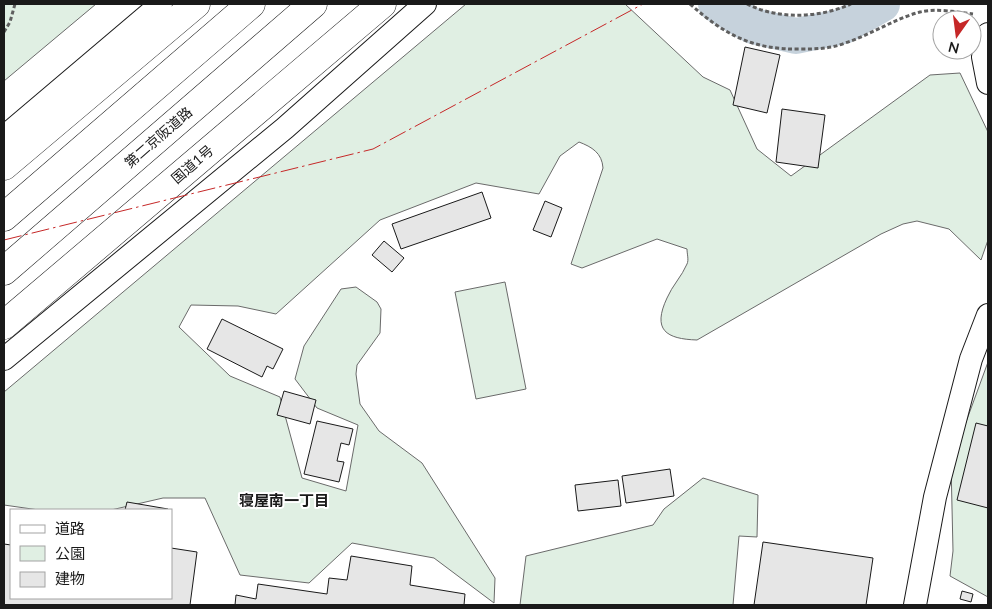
<svg xmlns="http://www.w3.org/2000/svg" width="992" height="609" font-family="Lato,'Noto Sans JP',sans-serif">
<style>
.green{fill:#e0efe3;stroke:#6a6a6a}
.lines{fill:none;stroke-linecap:round;stroke-linejoin:round}
.river{stroke:#c6d2dc;stroke-width:36}
.building{fill:#e6e6e6;stroke:#1a1a1a}
.minor-casing{stroke:#1a1a1a;stroke-width:24}
.highway-casing{stroke:#1a1a1a;stroke-width:29}
.path{stroke:#5f5f5f;stroke-width:3;stroke-dasharray:4 2.5;stroke-linecap:butt}
.minor{stroke:#fff;stroke-width:22}
.highway{stroke:#fff;stroke-width:28}
.power{stroke:#c62828;stroke-width:1;stroke-dasharray:18 4 2.5 4;stroke-linecap:butt}
.labels{text-anchor:middle;dominant-baseline:central;stroke-width:4;stroke-linejoin:round;paint-order:stroke}
.street-label{font-size:14px;fill:#1a1a1a;stroke:#fff}
.neighbourhood-label{font-size:15px;font-weight:bold;fill:#1a1a1a;stroke:#fff}
</style>
<rect width="100%" height="100%" fill="#fff"/>
<g class="green">
<polygon points="4,4 96,4 4,81"/>
<path d="M466 4H625L703 77 730 90 757 149 791 176 930 75 960 73 988 132V240L981 260 949 229 917 221 903 224 881 234 697 340C666 339 652 330 667 298 672 286 682 276 687 264 689 260 687 254 687 249L657 239 582 268 571 264 603 168C602 153 592 147 579 142L560 156 539 194 476 183 380 220 276 314 238 306 191 305 179 327 230 376 280 397 302 478 346 491 358 425 317 408 295 379 304 346 341 289 356 287 377 302 381 309 380 333 357 365 356 374 360 404 379 431 422 463 495 578 494 603 434 558 352 543 309 583 240 575 205 498H163L111 510H39L4 505V392Z"/>
<polygon points="505,282 526,389 476,399 455,292"/>
<polygon points="988,362 988,597 950,576 953,551 951,463"/>
<polygon points="703,478 758,495 757,537 739,536 733,605 520,605 526,556 653,525 664,509"/>
</g>
<g class="lines">
<polyline class="river" points="716,4 753,26 796,36 844,26 882,4"/>
</g>
<g class="building">
<polygon points="745,47 780,55 767,113 733,105"/>
<polygon points="782,109 825,115 818,168 776,162"/>
<polygon points="482,192 491,218 401,249 392,224"/>
<polygon points="545,201 562,208 551,237 533,230"/>
<polygon points="384,241 404,258 392,272 372,255"/>
<polygon points="222,319 283,349 273,369 267,366 262,377 207,349"/>
<polygon points="284,391 316,400 310,424 277,415"/>
<polygon points="317,421 353,429 349,445 341,443 337,461 344,462 339,482 304,474"/>
<polygon points="976,423 988,426 988,508 957,500"/>
<polygon points="670,469 674,496 626,503 622,476"/>
<polygon points="618,480 621,506 578,511 575,485"/>
<polygon points="127,502 168,509 168,510 125,510"/>
<polygon points="763,542 873,558 866,605 754,605"/>
<polygon points="4,544 11,545 11,598 171,598 171,548 197,552 190,605 4,605"/>
<polygon points="351,556 412,566 410,585 465,594 464,605 235,605 236,595 256,599 258,584 327,594 329,578 347,580"/>
<polygon points="962,591 973,594 971,602 960,599"/>
</g>
<g class="lines">
<defs>
<g id="minor">
<polyline points="988,34 983,57 988,83"/>
<polyline points="4,137 161,4"/>
<polyline points="4,359 285,128 425,4"/>
<polyline points="915,605 935,497 971,359 988,315"/>
</g>
<g id="highway">
<polyline points="4,166 196,4"/>
<polyline points="4,217 251,4"/>
<polyline points="4,271 313,4"/>
<polyline points="4,325 382,4"/>
</g>
</defs>
<use href="#minor" class="minor-casing"/>
<use href="#highway" class="highway-casing"/>
<g class="path">
<path d="M690 4C725 35 753 50 800 49 816 49 830 49 845 43 870 35 894 19 920 12 936 8 956 12 973 14"/>
<path d="M747 4C779 20 819 18 851 4"/>
<polyline points="4,32 10,22 15,4"/>
</g>
<use href="#minor" class="minor"/>
<use href="#highway" class="highway"/>
<polyline class="power" points="4,240 373,149 643,4"/>
</g>
<g class="labels">
<g class="street-label">
<text transform="translate(158 137) rotate(-41)">第二京阪道路</text>
<text transform="translate(192 164) rotate(-41)">国道1号</text>
</g>
<g class="neighbourhood-label">
<text x="284" y="500">寝屋南一丁目</text>
</g>
</g>
<rect width="992" height="609" fill="none" stroke="#1a1a1a" stroke-width="10"/>
<rect x="10" y="509" width="162" height="90" fill="#ffffff" stroke="#a3a3a3"/>
<rect x="20" y="525" width="25" height="8" fill="#ffffff" stroke="#a3a3a3"/>
<text x="55" y="534" font-size="15" fill="#1a1a1a">道路</text>
<rect x="20" y="546" width="25" height="15" fill="#e0efe3" stroke="#a3a3a3"/>
<text x="55" y="559" font-size="15" fill="#1a1a1a">公園</text>
<rect x="20" y="572" width="25" height="15" fill="#e6e6e6" stroke="#a3a3a3"/>
<text x="55" y="584" font-size="15" fill="#1a1a1a">建物</text>
<g transform="translate(957 35) rotate(194)"><circle r="24" fill="#ffffff" stroke="#a3a3a3"/>
<path d="M0-4L9 19L0 12L-9 19Z" fill="#c62828"/>
<text y="-8" font-size="14" font-weight="bold" text-anchor="middle" fill="#1a1a1a">N</text>
</g>
</svg>
